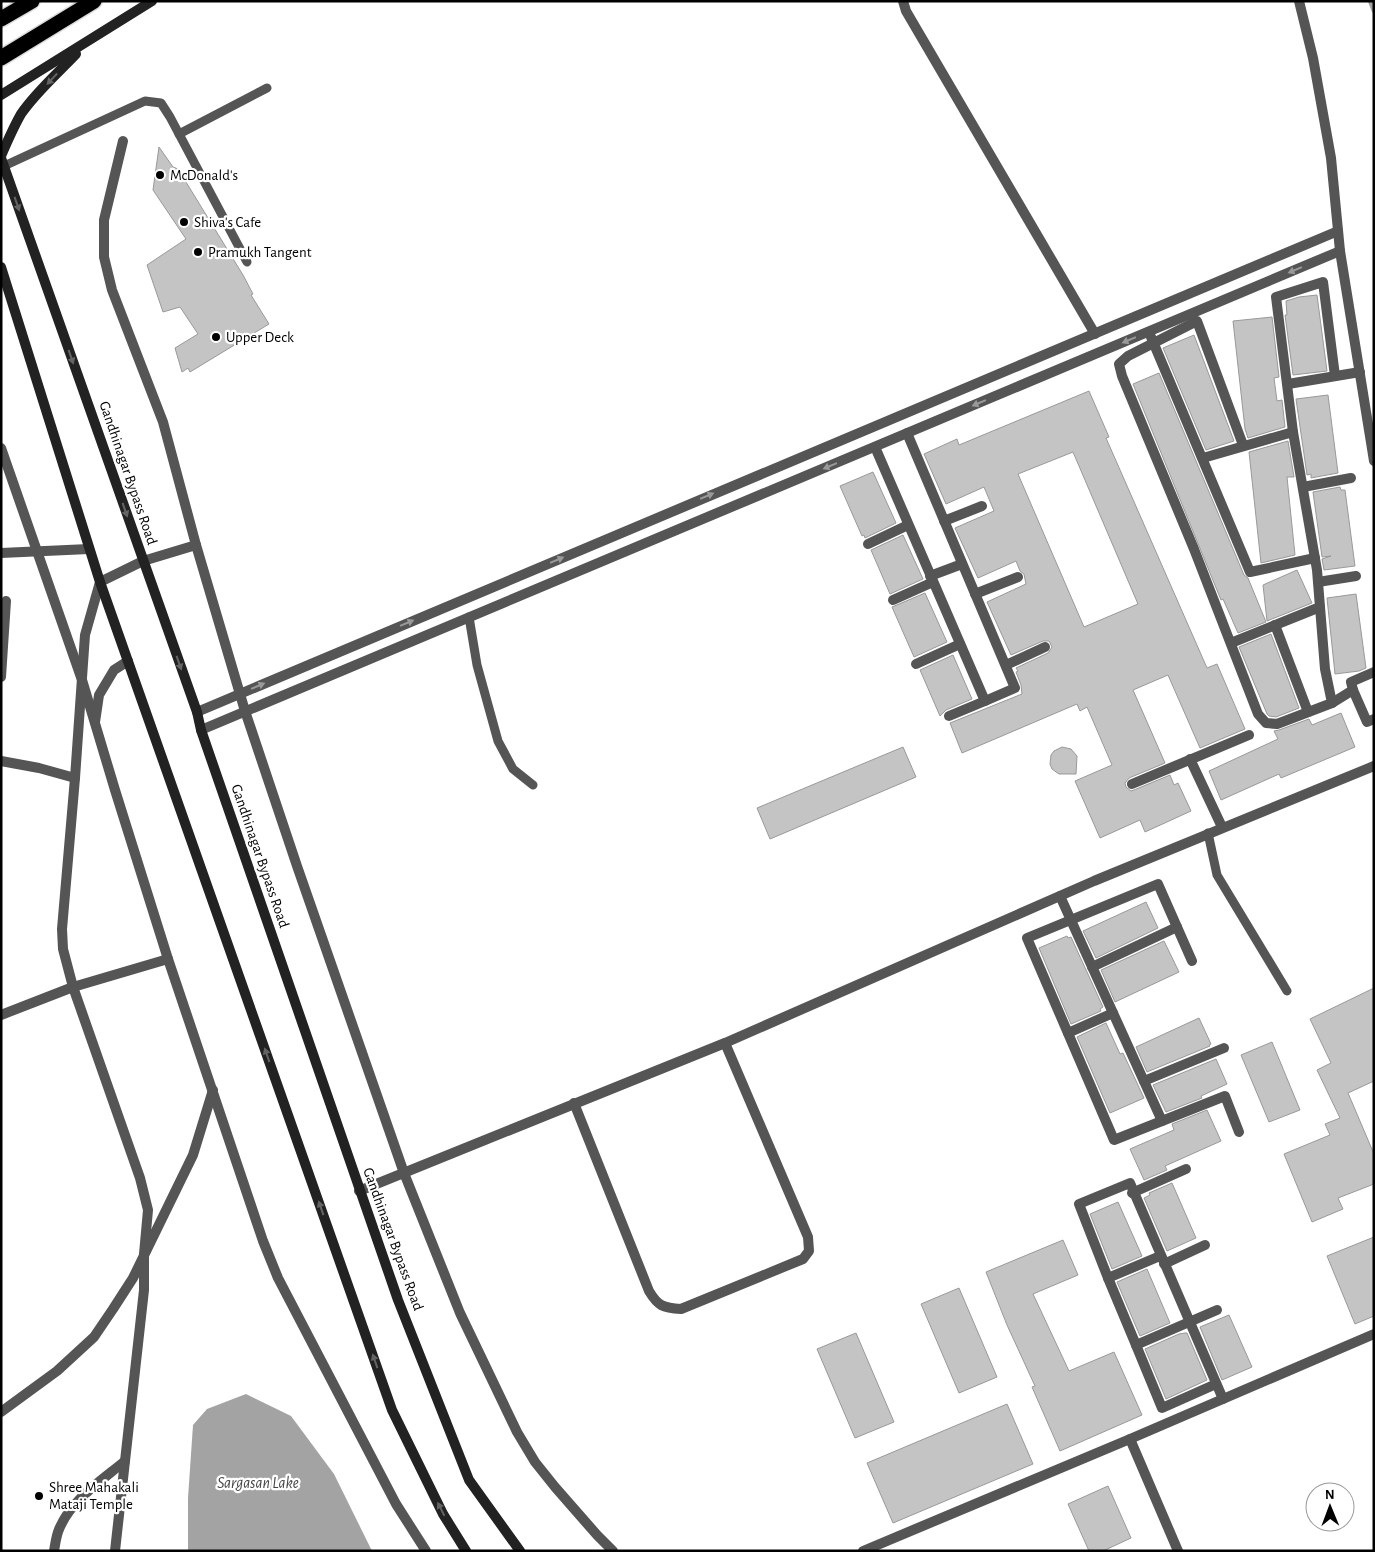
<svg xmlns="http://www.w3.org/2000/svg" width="1375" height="1552" font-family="'Alegreya Sans',sans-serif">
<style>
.water{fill:#a3a3a3}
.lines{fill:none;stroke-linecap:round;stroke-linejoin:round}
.stream{stroke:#a3a3a3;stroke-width:4.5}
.building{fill:#c4c4c4;stroke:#999;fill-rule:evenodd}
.highway-casing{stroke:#dbdbdb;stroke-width:18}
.lane{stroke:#555;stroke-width:9}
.street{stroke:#555;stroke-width:10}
.secondary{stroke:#222;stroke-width:10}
.highway{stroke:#000;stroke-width:15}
.oneway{fill:#646464}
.oneway2{fill:#999}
.poi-dot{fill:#000;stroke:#fff;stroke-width:2}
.labels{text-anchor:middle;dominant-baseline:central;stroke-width:4.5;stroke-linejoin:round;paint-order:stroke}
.poi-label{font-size:15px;fill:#000;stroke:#fff;text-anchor:start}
.street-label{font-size:15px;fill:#000;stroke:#fff}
.water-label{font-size:16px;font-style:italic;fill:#444;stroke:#fff}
</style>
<rect width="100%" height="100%" fill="#fff"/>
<polygon class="water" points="246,1394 291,1416 334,1474 372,1551 188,1551 188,1498 193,1425 207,1409"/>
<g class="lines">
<polyline class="stream" points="1370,1 1374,11"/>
</g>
<g class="building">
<polygon points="159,147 173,167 178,169 243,275 253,294 251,295 269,324 190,372 188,368 182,372 175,348 198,334 180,307 163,312 147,265 186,239 153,190"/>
<polygon points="1317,295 1327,371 1293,375 1285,315 1287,315 1286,301 1299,297"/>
<polygon points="1272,317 1279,377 1274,378 1277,401 1282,400 1285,427 1248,438 1245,429 1233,321"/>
<polygon points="1194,335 1234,441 1206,450 1163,348"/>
<polygon points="1159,373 1244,575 1248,578 1266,622 1238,633 1223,599 1221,600 1133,384"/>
<path d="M1089 391 1109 437 1106 438 1207 668 1217 664 1245 729 1200 748 1168 675 1133 690 1165 763 1129 778 1125 783 1126 787 1131 791 1134 790 1170 775 1174 785 1178 783 1191 811 1145 832 1140 820 1100 838 1075 781 1112 765 1087 707 1080 711 1077 704 962 753 950 723 1022 694 1021 685 1016 672 1018 671 1016 668 1048 653 1052 647 1049 641H1043L1011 655 987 602 1026 584 1024 574 1020 571 1016 561 978 578 955 528 994 511 984 487 946 504 924 454 957 439 959 445ZM1073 452 1138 604 1084 627 1018 474Z"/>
<polygon points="1328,395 1338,473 1311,478 1311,474 1307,475 1296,399"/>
<polygon points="1288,441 1294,477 1287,477 1295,555 1261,563 1249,452"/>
<polygon points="873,472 896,523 865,538 864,535 862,536 840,486"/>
<polygon points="1340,487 1341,490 1345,490 1355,566 1324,570 1322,559 1331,556 1322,557 1313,492"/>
<polygon points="903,535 923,579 890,594 871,550"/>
<polygon points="1297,570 1312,603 1267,621 1263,585"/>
<polygon points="925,593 947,642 914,657 892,607"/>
<polygon points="1356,594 1366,668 1359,671 1335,674 1327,598"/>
<polygon points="1271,634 1299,708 1276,717 1269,716 1267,714 1239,647"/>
<polygon points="953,655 972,699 946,710 940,716 920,670"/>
<polygon points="1341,713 1355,747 1281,778 1279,774 1221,800 1209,771 1278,739 1274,731 1279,730 1309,719 1312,725"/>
<polygon points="903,747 916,777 770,839 757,808"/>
<polygon points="1062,747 1071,749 1077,756 1076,774 1059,774 1052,769 1050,764 1051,755 1054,751"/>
<polygon points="1146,902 1158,928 1096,958 1083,931"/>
<polygon points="1067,936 1068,938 1071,937 1103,1007 1100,1009 1101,1011 1071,1024 1039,948"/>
<polygon points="1164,941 1179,972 1115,1002 1101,970"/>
<polygon points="1374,988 1374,1081 1348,1093 1374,1154 1374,1184 1338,1198 1343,1209 1312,1222 1284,1154 1330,1135 1325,1124 1340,1118 1317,1070 1331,1063 1310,1019"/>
<polygon points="1199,1018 1211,1044 1209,1045 1210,1046 1147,1072 1136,1047"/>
<polygon points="1106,1023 1120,1054 1123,1053 1144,1098 1110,1113 1077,1037"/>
<polygon points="1272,1042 1300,1110 1269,1122 1241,1055"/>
<polygon points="1216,1059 1227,1084 1201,1096 1202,1098 1166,1112 1153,1085"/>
<polygon points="1207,1110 1221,1141 1165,1166 1167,1170 1144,1180 1130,1149 1174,1130 1172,1124"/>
<polygon points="1172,1183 1196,1238 1167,1251 1144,1198 1150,1195 1149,1193"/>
<polygon points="1118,1202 1142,1256 1112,1269 1090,1214"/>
<polygon points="1374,1237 1374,1316 1355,1324 1327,1256"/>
<polygon points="1063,1240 1078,1275 1033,1294 1069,1371 1114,1352 1142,1415 1060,1451 1032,1387 1035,1386 1007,1325 986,1272"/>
<polygon points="1147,1269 1170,1323 1140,1336 1117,1282"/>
<polygon points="959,1288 997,1377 959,1393 921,1304"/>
<polygon points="1229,1315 1252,1367 1222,1380 1200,1327"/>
<polygon points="856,1333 894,1422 855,1438 817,1349"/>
<polygon points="1185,1333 1187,1333 1207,1380 1166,1399 1145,1349 1179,1334"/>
<polygon points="1007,1404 1033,1464 893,1523 867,1463"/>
<polygon points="1108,1486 1131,1538 1103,1551 1089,1551 1068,1504"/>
</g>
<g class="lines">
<defs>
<g id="highway">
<polyline points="1,19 32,1"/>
<polyline points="1,58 94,1"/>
</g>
</defs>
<use href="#highway" class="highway-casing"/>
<g class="lane">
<polyline points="179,134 267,88"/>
<polyline points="4,166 145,101 161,103 170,117 247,262"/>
<polyline points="469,617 477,665 498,741 513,769 533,785"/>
<polyline points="1208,833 1217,875 1287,991"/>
</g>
<g class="street">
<polyline points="903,1 906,11 1095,334"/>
<polyline points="1299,1 1313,58 1331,158 1340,251 1374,461"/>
<polyline points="123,141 104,220 104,257 112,290 163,422 196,545 245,711 297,866 404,1173 460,1313 517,1432 535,1462 555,1487 597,1535 613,1551"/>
<polyline points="1151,337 1250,572 1315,558"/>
<polyline points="1288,384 1360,372"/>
<polyline points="1243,445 1197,321 1128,356 1119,364 1122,376 1194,549 1258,714 1266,723 1277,724 1332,703 1325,669 1317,570 1293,432 1276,297 1323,282 1335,376"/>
<polyline points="875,447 985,701 1015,688 907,433"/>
<polyline points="1,448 82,680 115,790 168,959 263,1241 278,1278 396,1504 426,1551"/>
<polyline points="1203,458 1293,432"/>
<polyline points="1303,487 1351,478"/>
<polyline points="944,521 982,506"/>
<polyline points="868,544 908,525"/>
<polyline points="1,553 89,549"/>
<polyline points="930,576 962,564"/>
<polyline points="1318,582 1356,576"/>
<polyline points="975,594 1018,577"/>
<polyline points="893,600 933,582"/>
<polyline points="1275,625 1308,712"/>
<polyline points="1231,643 1315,609 1320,608"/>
<polyline points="916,664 960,644"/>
<polyline points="1006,665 1045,647"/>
<polyline points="1,677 6,601"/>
<polyline points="1353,690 1367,722 1374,719"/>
<polyline points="1332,703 1353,690 1351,682 1374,672"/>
<polyline points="197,712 1338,231"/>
<polyline points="949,716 985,701"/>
<polyline points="95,722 99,695 114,670 128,661"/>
<polyline points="201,730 1340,251"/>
<polyline points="1190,759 1222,827"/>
<polyline points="1,761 39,768 75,778"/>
<polyline points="1132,784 1249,735"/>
<polyline points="1060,896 1162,1121"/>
<polyline points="1192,961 1158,884 1027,938 1114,1140 1225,1096 1239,1132"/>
<polyline points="1092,967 1177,927"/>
<polyline points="1,1015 73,987 168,959"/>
<polyline points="1068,1033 1113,1013"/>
<polyline points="1144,1081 1224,1048"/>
<path d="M574 1103 649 1291C658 1306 663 1308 681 1309L803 1259 809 1251 808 1237 725 1043"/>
<polyline points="359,1191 725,1043 1094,881 1374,766"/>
<polyline points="1132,1193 1186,1169"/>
<polyline points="1160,1256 1108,1278 1079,1204 1130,1183 1223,1399"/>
<polyline points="1164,1264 1205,1245"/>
<polyline points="1108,1278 1136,1345 1217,1310"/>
<polyline points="1136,1345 1162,1408 1216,1384"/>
<polyline points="1,1412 57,1371 94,1337 113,1309 133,1278 193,1155 213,1090"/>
<polyline points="1130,1439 1178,1551"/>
<path d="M54 1551C55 1545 56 1538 58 1532 69 1501 101 1481 125 1461"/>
<polyline points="115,1551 144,1290 144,1254 148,1210 140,1178 73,987 63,949 62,929 75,778 85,635 100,582 143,561 196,545"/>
<polyline points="863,1551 1130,1439 1374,1334"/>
</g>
<g class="secondary">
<polyline points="1,95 152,1"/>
<path d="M1 156C7 142 13 128 21 114 36 92 58 73 76 54"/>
<polyline points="1,158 197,712 201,730 398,1300 469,1480 520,1551"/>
<polyline points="1,267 100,582 392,1410 443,1514 466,1551"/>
</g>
<use href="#highway" class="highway"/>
</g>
<defs><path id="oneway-solid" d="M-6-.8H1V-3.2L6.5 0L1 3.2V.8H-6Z" transform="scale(1.25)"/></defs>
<g class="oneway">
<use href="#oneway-solid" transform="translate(52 79) rotate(133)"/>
<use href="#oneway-solid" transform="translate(17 204) rotate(71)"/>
<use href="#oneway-solid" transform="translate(71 357) rotate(71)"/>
<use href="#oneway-solid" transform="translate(125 510) rotate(71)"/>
<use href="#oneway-solid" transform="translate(179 663) rotate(71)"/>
<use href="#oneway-solid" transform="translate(267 1055) rotate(-109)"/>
<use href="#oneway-solid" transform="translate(321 1208) rotate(-109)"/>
<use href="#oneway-solid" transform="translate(375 1361) rotate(-109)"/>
<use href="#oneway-solid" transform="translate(441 1509) rotate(-117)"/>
</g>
<g class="oneway2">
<use href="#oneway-solid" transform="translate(1295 270) rotate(157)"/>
<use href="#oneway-solid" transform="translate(1129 340) rotate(157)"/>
<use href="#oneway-solid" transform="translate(979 403) rotate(157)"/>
<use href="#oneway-solid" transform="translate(830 466) rotate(157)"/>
<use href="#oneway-solid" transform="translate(707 496) rotate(-23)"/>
<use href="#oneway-solid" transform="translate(557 560) rotate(-23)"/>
<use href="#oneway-solid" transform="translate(407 623) rotate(-23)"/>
<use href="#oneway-solid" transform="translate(258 686) rotate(-23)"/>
</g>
<g class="poi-dot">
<circle cx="160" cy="175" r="5"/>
<circle cx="184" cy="222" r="5"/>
<circle cx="198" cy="252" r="5"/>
<circle cx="216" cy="337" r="5"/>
<circle cx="39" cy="1496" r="5"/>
</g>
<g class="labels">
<g class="poi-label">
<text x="170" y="175">McDonald's</text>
<text x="194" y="222">Shiva's Cafe</text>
<text x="208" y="252">Pramukh Tangent</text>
<text x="226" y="337">Upper Deck</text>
<text x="49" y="1487">Shree Mahakali<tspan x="49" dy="17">Mataji Temple</tspan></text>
</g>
<g class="street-label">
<text transform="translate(128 473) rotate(71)">Gandhinagar Bypass Road</text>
<text transform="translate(260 856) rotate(71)">Gandhinagar Bypass Road</text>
<text transform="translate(393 1239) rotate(70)">Gandhinagar Bypass Road</text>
</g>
<g class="water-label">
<text x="258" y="1483">Sargasan Lake</text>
</g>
</g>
<rect width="1375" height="1552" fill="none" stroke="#000000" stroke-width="5"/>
<g transform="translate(1330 1507) rotate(359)"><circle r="24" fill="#ffffff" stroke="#999999"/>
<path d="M0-4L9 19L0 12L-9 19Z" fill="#000000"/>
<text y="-8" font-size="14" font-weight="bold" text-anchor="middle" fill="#000000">N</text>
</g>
</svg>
